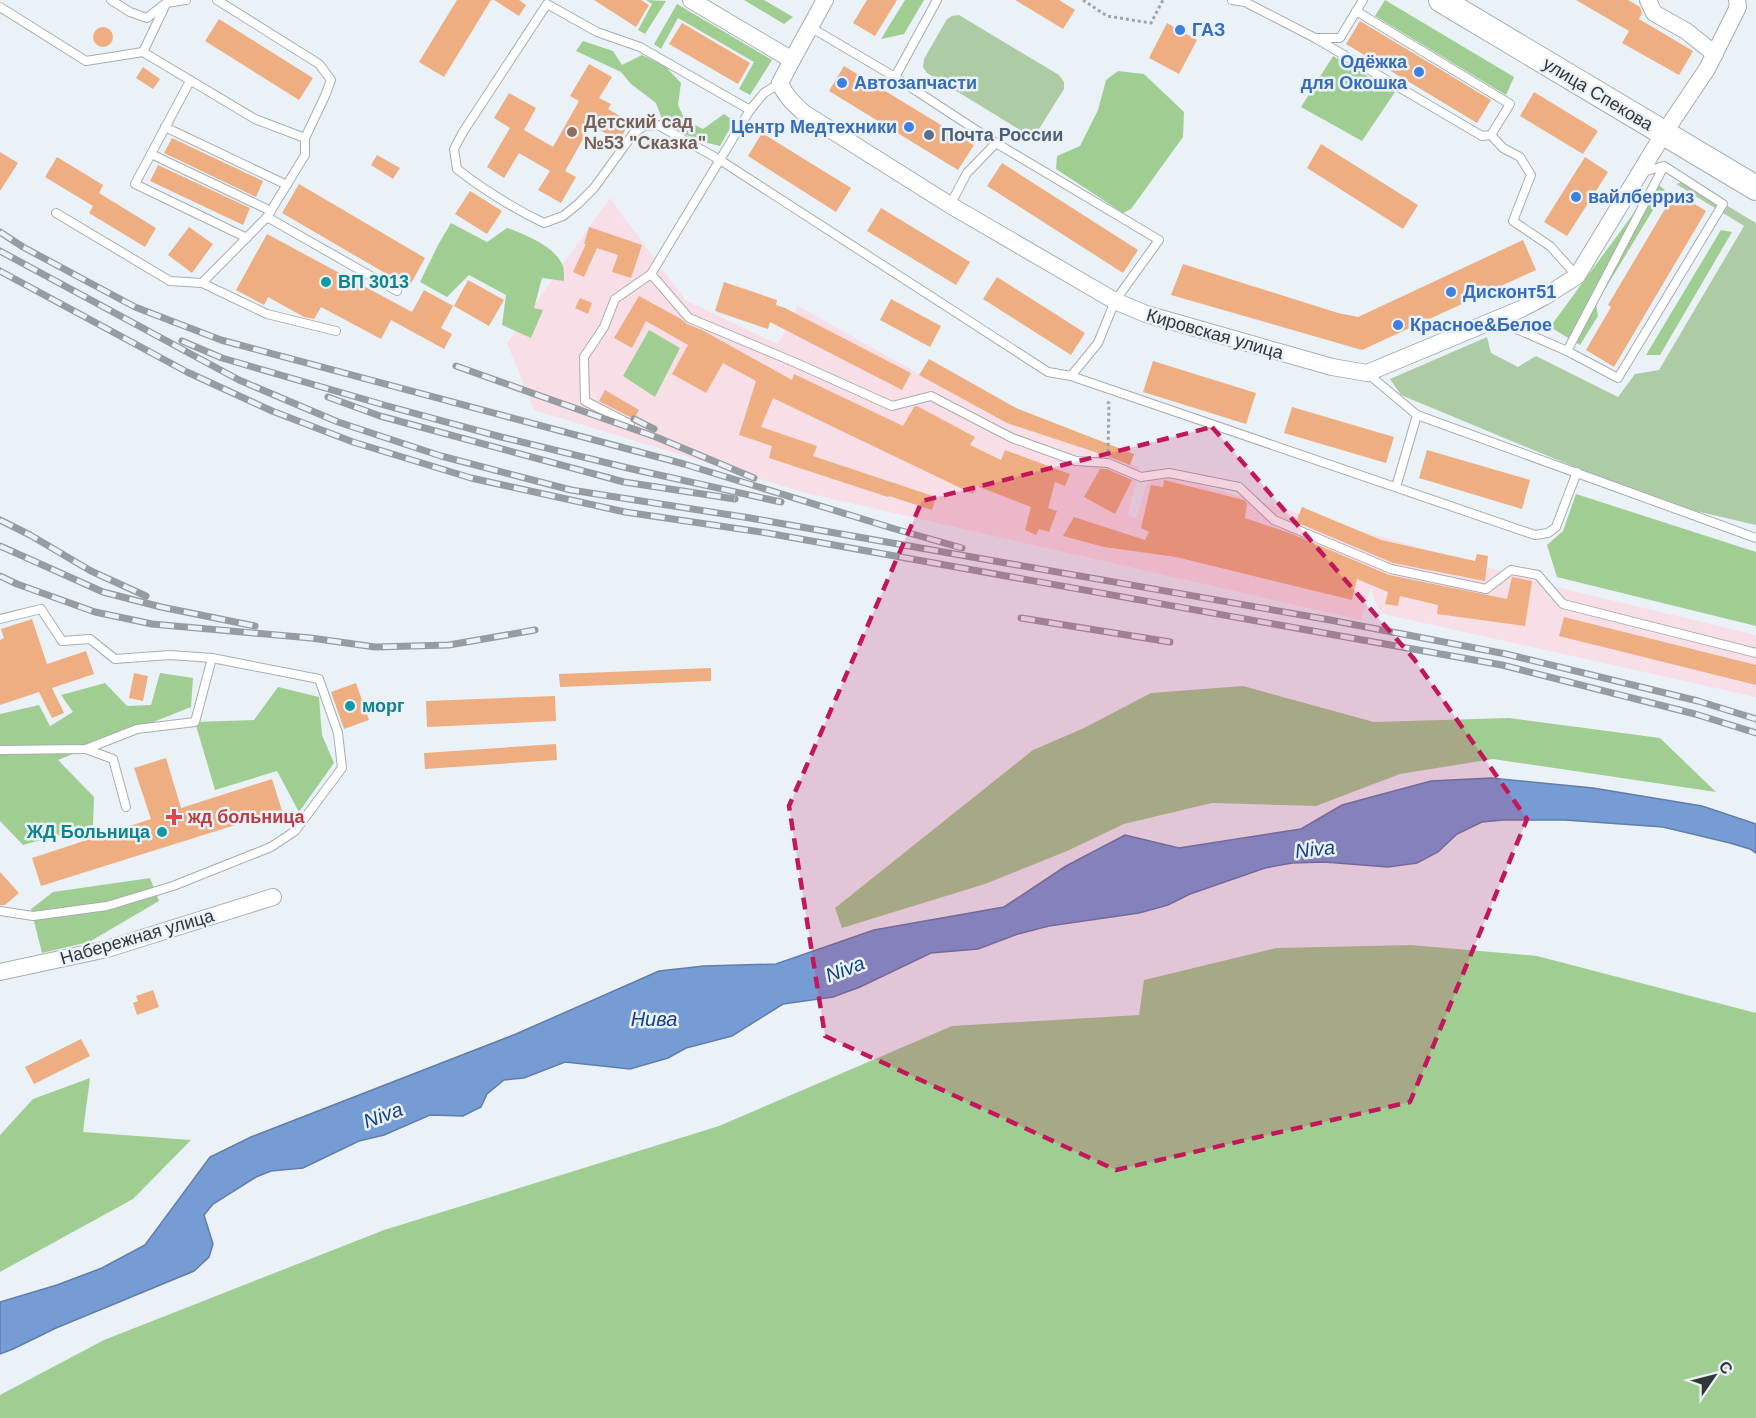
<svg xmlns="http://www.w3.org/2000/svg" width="1756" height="1418" font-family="Helvetica,sans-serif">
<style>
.industrial{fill:#f8dfe7}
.green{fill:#adcba4}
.forest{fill:#a0ce92}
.water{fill:#769cd6;stroke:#627ea7;stroke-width:1.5}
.building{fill:#eeae81}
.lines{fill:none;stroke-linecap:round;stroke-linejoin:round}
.lane-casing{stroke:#a6adb3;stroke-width:10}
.street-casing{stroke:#a6adb3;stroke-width:18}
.secondary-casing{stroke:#a6adb3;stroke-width:26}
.path{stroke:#9ea4a9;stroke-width:3;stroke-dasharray:3 3;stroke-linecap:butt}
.lane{stroke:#fff;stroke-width:8}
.street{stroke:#fff;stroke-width:16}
.secondary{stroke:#fff;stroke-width:24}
.rail-casing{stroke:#969ca0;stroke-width:7}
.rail{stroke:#eaf2f8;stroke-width:4.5;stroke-dasharray:14;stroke-linecap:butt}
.marked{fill:#c2185b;fill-opacity:0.2;stroke:#c2185b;stroke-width:4.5;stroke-dasharray:12 8;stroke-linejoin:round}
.shop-dot{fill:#3f7fe0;stroke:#eaf2f8;stroke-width:2}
.education-dot{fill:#8d6e63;stroke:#eaf2f8;stroke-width:2}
.service-dot{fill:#5c6f8a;stroke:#eaf2f8;stroke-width:2}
.culture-dot{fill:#0f9aa8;stroke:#eaf2f8;stroke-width:2}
.health-dot{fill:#e0444e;stroke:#eaf2f8;stroke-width:2}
.labels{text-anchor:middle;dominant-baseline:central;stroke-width:5;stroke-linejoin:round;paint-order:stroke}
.shop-label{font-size:18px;font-weight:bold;fill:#366cbe;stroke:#eaf2f8;text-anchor:start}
.street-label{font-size:18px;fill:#34373a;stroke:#eaf2f8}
.education-label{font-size:18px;font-weight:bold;fill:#785e54;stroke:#eaf2f8;text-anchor:start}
.service-label{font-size:18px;font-weight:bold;fill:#4e5e75;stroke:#eaf2f8;text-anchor:start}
.culture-label{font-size:18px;font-weight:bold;fill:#0d838f;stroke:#eaf2f8;text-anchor:start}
.health-label{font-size:18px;font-weight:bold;fill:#be3a42;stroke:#eaf2f8;text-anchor:start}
.water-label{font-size:20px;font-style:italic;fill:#134287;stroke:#eaf2f8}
</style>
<rect width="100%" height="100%" fill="#eaf2f8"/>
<polygon class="industrial" points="610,198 685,300 778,344 798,306 969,402 1139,467 1128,515 1136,518 1151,469 1193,483 1561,588 1756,635 1756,697 1379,613 1371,588 1361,620 802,492 534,410 507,343"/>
<g class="green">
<polygon points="959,15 1059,75 1064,82 1064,89 1039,129 1034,134 1028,135 927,73 923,67 924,59 947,19 952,16"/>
<polygon points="1686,181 1756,223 1756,525 1661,503 1401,395 1390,379 1487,337 1491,353 1518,367 1536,356 1618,397 1635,374 1659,370 1744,226 1676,184"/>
</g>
<g class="forest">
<polygon points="646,0 666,1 645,34 638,30 652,4"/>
<polygon points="744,0 764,0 793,17 784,24"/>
<polygon points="905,0 924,0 904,34 881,39"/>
<polygon points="1385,0 1514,77 1506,95 1375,16"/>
<polygon points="677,4 772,60 750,95 739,89 754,62 678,18 661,49 654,44"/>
<polygon points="583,41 613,51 622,65 642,55 665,66 681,83 678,105 685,120 703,129 724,114 734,121 720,146 700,141 674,129 662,119 656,103 631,84 621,72 576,51"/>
<polygon points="1333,56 1395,92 1362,141 1301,107"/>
<polygon points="1118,71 1144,74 1184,112 1183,137 1131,209 1123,213 1056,169 1057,156 1080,146 1098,110 1106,80"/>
<polygon points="1656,183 1665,190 1596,304 1598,316 1580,345 1550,327"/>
<path d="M451 223 487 242 507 228C526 235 555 246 563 266 564 270 564 276 564 281L542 278 534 308 543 310 531 338 502 325 506 295 469 275 447 297 420 282 438 245Z"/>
<polygon points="1721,230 1732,232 1660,355 1646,355"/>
<polygon points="649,330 680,348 655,397 623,376"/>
<polygon points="1576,494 1756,552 1756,626 1557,577 1547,545 1563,531"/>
<polygon points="160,673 193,678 191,707 58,760 94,797 93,825 23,845 0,821 0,714 39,705 50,726 73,712 61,695 105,683 127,706 151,705"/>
<polygon points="1243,686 1374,722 1509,718 1660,738 1716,792 1493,759 1400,774 1316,806 1212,803 1124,824 1067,851 985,884 842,928 835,908 1033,750 1084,728 1151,693"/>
<polygon points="278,687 319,697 322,735 334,763 299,812 277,771 215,790 195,722 254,720"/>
<polygon points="150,878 159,901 89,942 42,953 31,909 53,892"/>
<polygon points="1411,945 1537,956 1756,1013 1756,1418 0,1418 0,1395 104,1340 384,1230 719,1126 952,1026 1139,1015 1144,980 1276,948"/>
<polygon points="90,1078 83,1132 191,1140 133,1199 0,1272 0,1135 33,1099"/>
</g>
<polygon class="water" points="1491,778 1593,788 1702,806 1756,824 1756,853 1750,849 1730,843 1663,827 1565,820 1503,820 1482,822 1457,834 1438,852 1417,863 1388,867 1324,862 1292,863 1265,868 1190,894 1168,905 1139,913 1049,926 1018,934 978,949 931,953 860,987 833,997 783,1004 732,1036 686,1048 668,1058 630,1069 565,1062 524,1078 504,1080 487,1094 481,1107 463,1116 430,1115 384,1135 359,1141 303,1168 271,1171 256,1177 213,1204 204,1215 213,1244 209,1257 194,1271 56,1328 13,1349 0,1354 0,1302 57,1285 102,1268 145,1245 210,1157 251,1137 516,1034 659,971 704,966 776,964 874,930 1004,907 1066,866 1125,835 1179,848 1301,829 1342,805 1431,781"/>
<g class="building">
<polygon points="457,0 491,0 444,77 419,62"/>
<polygon points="494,0 519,0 526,5 519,16"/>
<polygon points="594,0 641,0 649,5 636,27"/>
<polygon points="867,0 897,0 875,36 853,23"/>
<polygon points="1015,0 1059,0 1075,10 1063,29"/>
<polygon points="1576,0 1628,0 1640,7 1642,13 1639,19 1693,51 1679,75 1622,43 1629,31"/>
<polygon points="219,19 313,78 299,100 205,41"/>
<polygon points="1360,21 1491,100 1477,123 1346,44"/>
<polygon points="682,23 750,63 738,84 669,44"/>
<polygon points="1167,23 1197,40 1179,74 1149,58"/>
<circle cx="103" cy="37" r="10"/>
<polygon points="589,64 612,77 599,98 611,104 608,109 630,122 619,141 591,125 565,171 576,177 561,203 538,190 550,171 519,153 504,178 487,167 510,128 494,118 509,93 536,108 524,130 553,147 579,101 570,96"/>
<polygon points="844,66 974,145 958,170 829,91"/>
<polygon points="143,67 160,79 153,89 136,78"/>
<polygon points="1534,92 1598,131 1583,154 1520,116"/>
<polygon points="762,133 851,188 836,212 748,156"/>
<polygon points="172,138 263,181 256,197 164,153"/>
<polygon points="1321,144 1418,205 1403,229 1307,168"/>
<polygon points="0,152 18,163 0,191"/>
<polygon points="377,155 400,168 393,179 371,165"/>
<polygon points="57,157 103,185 99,193 156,228 145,247 89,213 93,206 45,177"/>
<polygon points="1585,157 1608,172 1567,236 1544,222"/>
<polygon points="1002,163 1138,250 1123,273 987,186"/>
<polygon points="158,165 250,208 243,225 150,181"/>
<polygon points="299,184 425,258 409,287 282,213"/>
<polygon points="470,191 502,211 487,234 455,214"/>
<polygon points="1675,192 1706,211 1614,367 1586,350 1611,307 1608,305"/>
<polygon points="881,208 970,262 956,285 867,231"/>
<polygon points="189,227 213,244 192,273 168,255"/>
<polygon points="589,227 642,245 631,278 612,272 618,255 597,248 584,277 573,272 586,244 584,244"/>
<polygon points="267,234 412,312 424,290 453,306 441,328 452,334 444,349 391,320 381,339 321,307 314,319 304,317 268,297 264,305 236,290"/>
<polygon points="1523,240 1536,270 1362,350 1171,295 1183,264 1338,313 1358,317"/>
<polygon points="997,277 1085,333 1071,355 983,299"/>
<polygon points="468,280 504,300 489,326 454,306"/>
<polygon points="724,282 777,300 776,305 785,308 911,373 902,390 770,322 768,329 715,311"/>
<polygon points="639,296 681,319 687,324 702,330 792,380 794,374 903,426 914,407 917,406 975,437 970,445 1001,460 1005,450 1070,474 1065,486 1055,482 1048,508 1057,511 1049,532 1039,529 1036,535 1025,530 1031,507 977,486 973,494 773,398 761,427 817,446 813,456 936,497 932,510 889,496 888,497 769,458 772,446 739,435 756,381 723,363 706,393 672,374 688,345 646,321 632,348 614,338"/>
<polygon points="580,298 592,303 588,314 575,308"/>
<polygon points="891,299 941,326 930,347 880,320"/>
<polygon points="929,359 1016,408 1134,454 1130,465 1107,456 1007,423 919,375"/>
<polygon points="1153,361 1256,393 1246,424 1143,392"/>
<polygon points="605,390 639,410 634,419 599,401"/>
<polygon points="1292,407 1394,437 1386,463 1284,433"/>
<polygon points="1427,450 1530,480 1522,509 1419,478"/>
<polygon points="1100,469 1107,469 1132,480 1115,514 1084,497"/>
<polygon points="1164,480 1244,500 1247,503 1245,518 1292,534 1389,575 1507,599 1512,577 1532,581 1525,626 1437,614 1438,605 1400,596 1398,606 1385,604 1388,592 1357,579 1352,600 1176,557 1104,547 1063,536 1074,517 1145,540 1149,532 1141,528 1151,485 1163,487"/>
<polygon points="1302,507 1381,540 1475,561 1477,554 1488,556 1485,581 1393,563 1296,522"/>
<polygon points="1564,617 1756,665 1756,685 1559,636"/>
<polygon points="32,619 47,664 86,651 94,674 52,688 64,713 52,718 39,692 0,705 0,640 4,638 1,629"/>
<polygon points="711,668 711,681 560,687 559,674"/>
<polygon points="134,673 148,676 143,701 129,698"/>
<polygon points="356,683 369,720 344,729 331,692"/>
<polygon points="555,696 556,721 427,727 426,701"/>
<polygon points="556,744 557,760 425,769 424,753"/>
<polygon points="166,758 181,808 272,779 283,814 269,819 267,815 41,886 32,858 151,819 134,768"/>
<polygon points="0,872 19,893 5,905 0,905"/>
<polygon points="153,990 159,1007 137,1015 133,1003 138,1001 136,996"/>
<polygon points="81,1039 90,1056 34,1084 25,1067"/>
</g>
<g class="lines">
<defs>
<g id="lane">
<polyline points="111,0 130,12 147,18 166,3 186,0"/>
<polyline points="1232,0 1245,2 1315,38"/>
<polyline points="1363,0 1340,38 1315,38 1482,136 1491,135 1503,148 1520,157 1531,175 1513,221 1550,246 1577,276"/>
<polyline points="0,7 86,61 143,52 255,119 305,138 325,96 331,80 319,64 217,0"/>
<polyline points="1356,11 1510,104 1491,135"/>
<polyline points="810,27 895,77 996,143 1159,240 1115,301 1098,343 1071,376 1535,535 1548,533 1556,527 1577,472"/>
<polyline points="143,52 165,6"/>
<polyline points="895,77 937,0"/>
<polyline points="190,81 135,184 247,238"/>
<path d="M750 110 640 47 597 32 547 4 463 132 454 149 457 169C484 190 513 208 544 223L563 216 578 204 594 188 633 134 644 126 658 125 720 160 1048 372 1071 376"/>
<polyline points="165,127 287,185"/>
<polyline points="305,138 305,155 267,217 397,291"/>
<polyline points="151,154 271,211"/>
<polyline points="1643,172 1664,166 1723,204 1618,378 1567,351 1664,166"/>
<polyline points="950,205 967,173 996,143"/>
<polyline points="56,213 170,281 202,283"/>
<polyline points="267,217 202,283 267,314 336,331"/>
<polyline points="651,274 689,318 794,362 892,406 931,396 1012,438 1076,461 1108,463 1141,477 1169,473 1239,487 1274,520 1391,569 1486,589 1511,570 1538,575 1563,604 1756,653"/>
<polyline points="1496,320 1567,351"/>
<polyline points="1367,373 1417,415 1396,487"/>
<polyline points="1417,415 1756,538"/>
<polyline points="630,424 585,401 584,357 604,327 615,299 651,274 750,110 764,93 780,83"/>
<polyline points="0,619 41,609 62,641 90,639 115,659 170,655 212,658"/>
<polyline points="86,749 113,759 126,807"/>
<polyline points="0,750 86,749 137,729 195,722 212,658 319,679 338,733 342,768 295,831 271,847 173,886 107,906 33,916 0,911"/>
</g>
<g id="street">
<path d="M691 0 792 60 780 83C785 96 794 104 804 113L950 205 1115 301 1146 314 1332 367 1367 373 1521 309 1544 297 1577 276 1664 133 1707 69 1738 7 1737 0"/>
<polyline points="1648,0 1654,13 1686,31 1715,54"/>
<polyline points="792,60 825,0"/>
<polyline points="0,972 107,949 273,897"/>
</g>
<polyline id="secondary" points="1441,0 1756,188"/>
</defs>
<use href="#lane" class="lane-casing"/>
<use href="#street" class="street-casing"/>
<use href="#secondary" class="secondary-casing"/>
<g class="path">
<polyline points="1083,0 1107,16 1151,23 1163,0"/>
<polyline points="1107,402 1109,403 1108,452"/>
</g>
<use href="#lane" class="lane"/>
<use href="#street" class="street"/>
<use href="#secondary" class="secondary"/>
<defs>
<g id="rail">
<polyline points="0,232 23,247 135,307 221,340 684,464 895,529 962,548"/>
<polyline points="0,251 239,380 338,422 441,456 571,490 750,518 1330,620 1506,654 1698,701 1756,719"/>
<polyline points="0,271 187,372 272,411 353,442 471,478 625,512 767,533 1502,665 1695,714 1756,733"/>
<polyline points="182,341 222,358 384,405 501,437 632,469 781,502"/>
<polyline points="456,366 656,437 754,478"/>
<polyline points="328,397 380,416 624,482 735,499"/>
<polyline points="634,419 654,429"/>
<polyline points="0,520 30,535 91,571 146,596"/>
<polyline points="0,546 103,592 161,607 255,626"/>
<polyline points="0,576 17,584 95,612 152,624 311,638 375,647 449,645 535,630"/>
<polyline points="1021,618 1170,642"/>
</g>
</defs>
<use href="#rail" class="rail-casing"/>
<use href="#rail" class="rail"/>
</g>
<path class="marked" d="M1212 427 1414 659 1527 819 1410 1102 1116 1170 825 1036 789 806 922 501Z"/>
<g class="shop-dot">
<circle cx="1180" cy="30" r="6"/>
<circle cx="1419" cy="72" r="6"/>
<circle cx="842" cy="83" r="6"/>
<circle cx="909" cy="127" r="6"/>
<circle cx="1576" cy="197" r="6"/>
<circle cx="1451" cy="292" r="6"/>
<circle cx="1398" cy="325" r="6"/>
</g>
<circle class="education-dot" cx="572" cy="132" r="6"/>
<circle class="service-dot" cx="929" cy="135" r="6"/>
<g class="culture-dot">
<circle cx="326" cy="282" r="6"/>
<circle cx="350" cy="706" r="6"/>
<circle cx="162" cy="832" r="6"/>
</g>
<path class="health-dot" d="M171 808h6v6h6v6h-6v6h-6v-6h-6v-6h6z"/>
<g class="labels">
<g class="shop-label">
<text x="1192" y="30">ГАЗ</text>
<text x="1407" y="62" text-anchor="end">Одёжка<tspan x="1407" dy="21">для Окошка</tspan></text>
<text x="854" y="83">Автозапчасти</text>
<text x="897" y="127" text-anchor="end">Центр Медтехники</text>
<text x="1588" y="197">вайлберриз</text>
<text x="1463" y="292">Дисконт51</text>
<text x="1410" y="325">Красное&amp;Белое</text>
</g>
<g class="street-label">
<text transform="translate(1598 94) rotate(31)">улица Спекова</text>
<text transform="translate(1215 334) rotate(16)">Кировская улица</text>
<text transform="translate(137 937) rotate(-16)">Набережная улица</text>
</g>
<g class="education-label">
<text x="584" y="122">Детский сад<tspan x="584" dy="21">№53 "Сказка"</tspan></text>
</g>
<g class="service-label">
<text x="941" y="135">Почта России</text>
</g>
<g class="culture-label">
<text x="338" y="282">ВП 3013</text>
<text x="362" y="706">морг</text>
<text x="150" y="832" text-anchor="end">ЖД Больница</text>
</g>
<g class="health-label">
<text x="188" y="817">жд больница</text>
</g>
<g class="water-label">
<text transform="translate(1315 849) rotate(-6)">Niva</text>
<text transform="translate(845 969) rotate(-21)">Niva</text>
<text x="654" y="1019">Нива</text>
<text transform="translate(383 1115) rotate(-20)">Niva</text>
</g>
</g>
<g transform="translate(1714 1376) rotate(55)" stroke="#eaf2f8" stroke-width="4.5" paint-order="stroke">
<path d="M0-4.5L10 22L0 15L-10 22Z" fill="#34373a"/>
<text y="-9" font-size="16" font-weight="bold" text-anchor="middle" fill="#34373a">С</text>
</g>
</svg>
